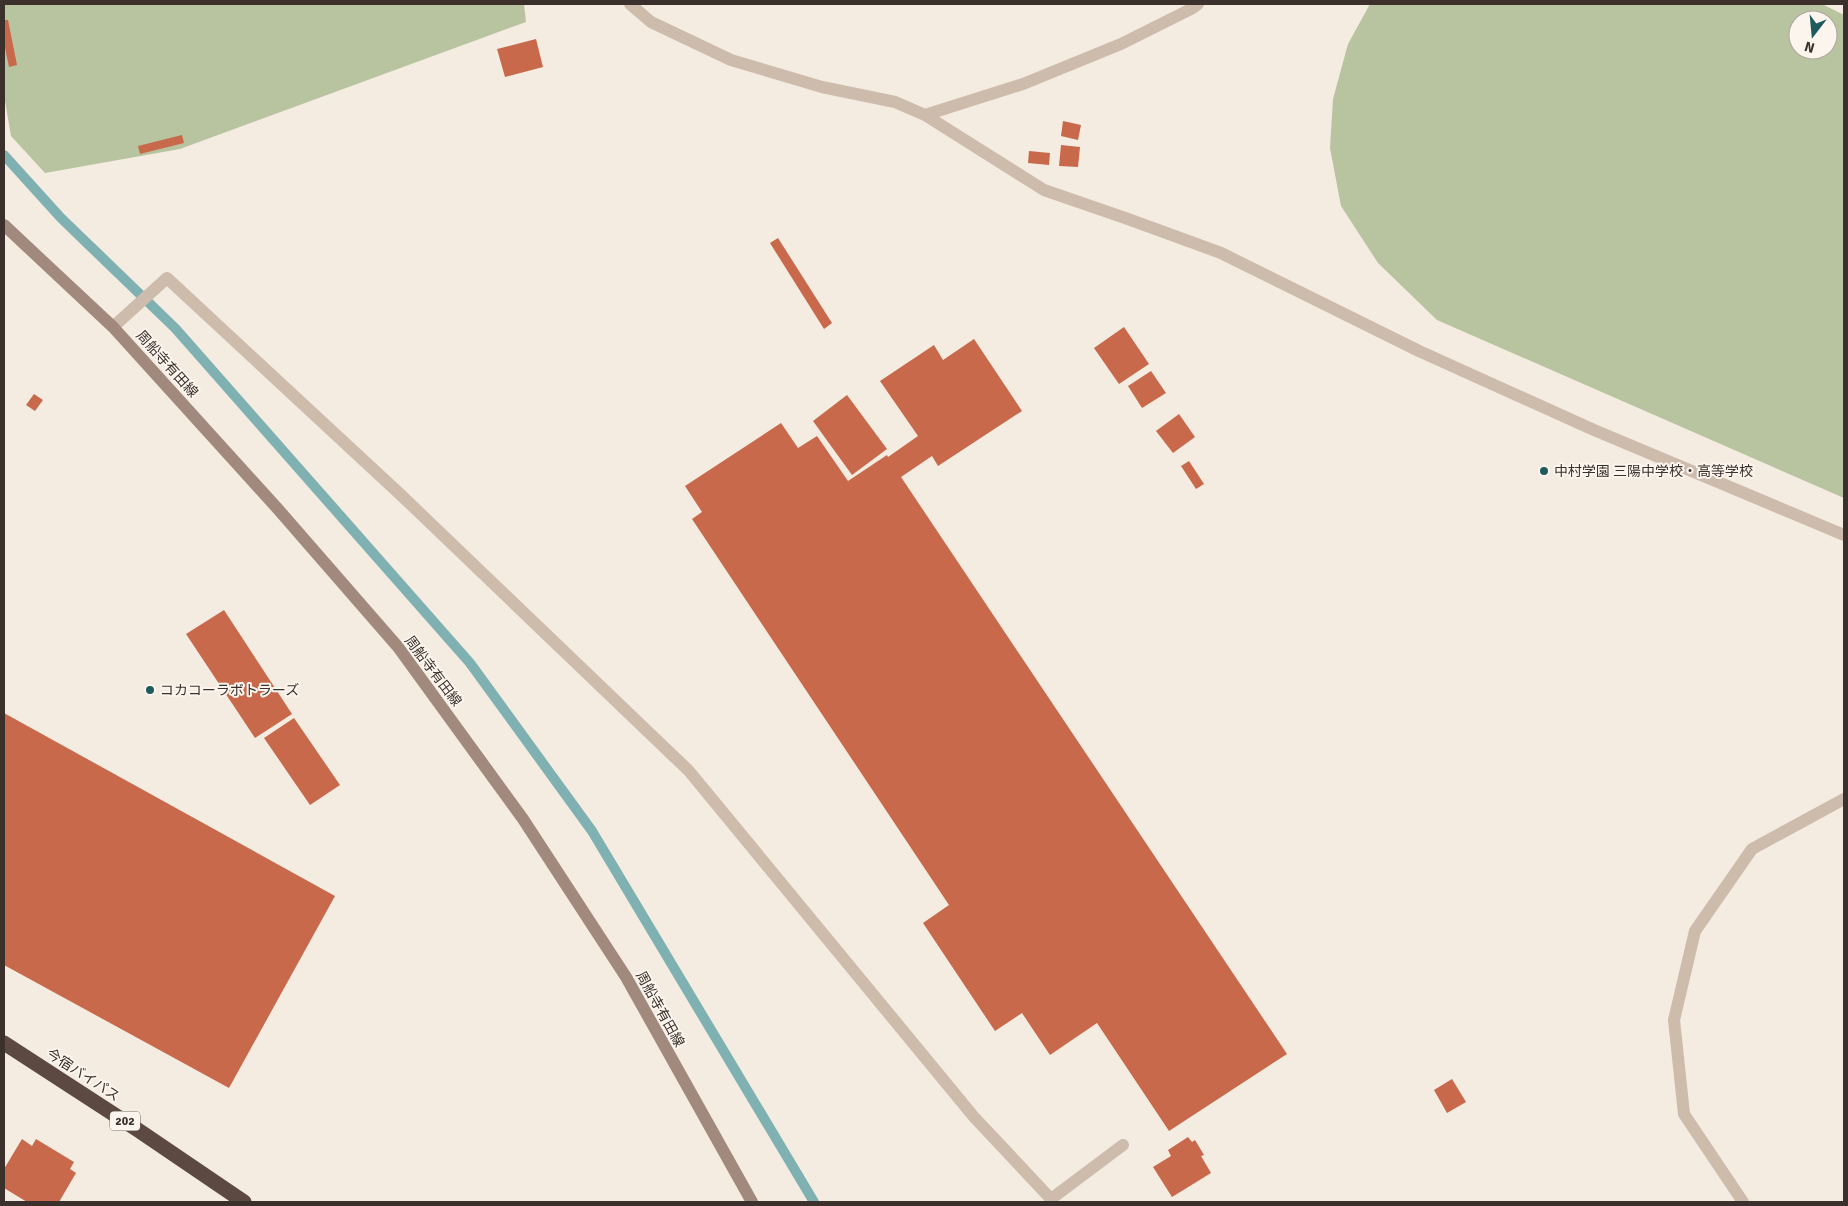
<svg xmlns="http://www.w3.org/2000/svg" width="1848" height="1206" font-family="Signika,'Noto Sans JP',sans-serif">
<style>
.green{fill:#b8c4a0;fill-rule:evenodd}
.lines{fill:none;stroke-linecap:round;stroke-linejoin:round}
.stream{stroke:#7fb0b2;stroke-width:10}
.building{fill:#c8694b}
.lane{stroke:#cdbbac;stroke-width:12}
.secondary{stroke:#a18a7d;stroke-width:12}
.highway{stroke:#5c4a42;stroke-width:15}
.poi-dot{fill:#1f5a5e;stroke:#fbf5ee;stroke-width:2}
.labels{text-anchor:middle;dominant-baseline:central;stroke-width:4;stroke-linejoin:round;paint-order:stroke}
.shield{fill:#fbf5ee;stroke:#756b66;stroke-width:1}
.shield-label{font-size:12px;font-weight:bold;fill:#3b302b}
.street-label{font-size:14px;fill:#3b302b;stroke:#fbf5ee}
.poi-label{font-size:14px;fill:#3b302b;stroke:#fbf5ee;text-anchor:start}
</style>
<rect width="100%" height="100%" fill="#f4ebe1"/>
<g class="green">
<polygon points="4,4 524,4 526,22 180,149 45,173 11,136 4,95"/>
<path d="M1370 4H1822L1844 15V498L1437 320 1378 263 1341 206 1330 148 1333 99 1348 44ZM1798 20H1828V50H1798Z"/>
</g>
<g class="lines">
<polyline class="stream" points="4,155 61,218 175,328 470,663 592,831 814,1202"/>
</g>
<g class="building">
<polygon points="4,20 8,20 17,65 9,67 4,43"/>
<polygon points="536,39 543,67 505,77 497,49"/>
<polygon points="1063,121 1081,125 1078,140 1061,136"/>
<polygon points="182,135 184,143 140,154 138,146"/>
<polygon points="1061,145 1080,147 1078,167 1059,166"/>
<polygon points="1029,151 1050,153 1049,165 1028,163"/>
<polygon points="778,238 832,323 824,329 770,243"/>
<polygon points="1124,327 1149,364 1119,384 1094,348"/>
<polygon points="974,339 1022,411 938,466 932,456 901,477 1287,1054 1169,1131 1097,1023 1050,1055 1022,1013 995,1031 923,923 949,905 692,519 702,512 685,486 781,423 798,448 817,436 848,481 887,455 888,457 918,436 880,381 934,345 943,360"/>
<polygon points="1151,371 1166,393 1142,408 1128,386"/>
<polygon points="34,394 43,400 35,411 26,405"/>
<polygon points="847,395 887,449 852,475 813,421"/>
<polygon points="1179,414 1195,437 1173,453 1156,431"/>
<polygon points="1189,461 1204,484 1196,489 1181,466"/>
<polygon points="224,610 292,714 255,738 186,634"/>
<polygon points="4,713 335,896 229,1088 4,965"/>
<polygon points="294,718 340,785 310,805 264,738"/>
<polygon points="1452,1079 1466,1102 1447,1113 1434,1090"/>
<polygon points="1188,1137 1192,1142 1195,1140 1204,1155 1201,1156 1211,1173 1172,1197 1153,1167 1171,1156 1168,1150"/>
<polygon points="22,1139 32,1146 36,1139 74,1162 70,1169 76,1173 59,1202 27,1202 4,1188 4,1169"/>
</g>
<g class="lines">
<g class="lane">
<polyline points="630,4 651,22 731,60 822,87 895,102 925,115"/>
<polyline points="1198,4 1191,9 1121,44 1023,84 925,115 1044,190 1128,219 1221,253 1419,351 1594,430 1844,535"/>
<polyline points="113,327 167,278 402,496 689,771 974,1117 1051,1199 1123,1145"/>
<polyline points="1743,1202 1684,1114 1674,1020 1695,931 1752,849 1844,799"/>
</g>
<polyline class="secondary" points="4,225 113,327 277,508 398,647 523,819 626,977 752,1202"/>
<polyline class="highway" points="4,1043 138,1130 244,1202"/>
</g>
<g class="poi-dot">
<circle cx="1544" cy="471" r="5"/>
<circle cx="150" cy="690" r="5"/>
</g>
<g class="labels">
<rect class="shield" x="110" y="1111.5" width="30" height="19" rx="4"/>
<g class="shield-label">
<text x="125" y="1121">202</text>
</g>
<g class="street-label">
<text transform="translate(167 364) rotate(48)">周船寺有田線</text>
<text transform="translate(433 671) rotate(53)">周船寺有田線</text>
<text transform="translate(660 1009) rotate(61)">周船寺有田線</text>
<text transform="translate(83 1075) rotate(33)">今宿バイパス</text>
</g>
<g class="poi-label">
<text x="1554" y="471">中村学園 三陽中学校・高等学校</text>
<text x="160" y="690">コカコーラボトラーズ</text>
</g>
</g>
<rect width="1848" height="1206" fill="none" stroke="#3b302b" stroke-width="10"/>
<g transform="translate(1813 35) rotate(196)"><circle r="24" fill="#fbf5ee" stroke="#aea6a0"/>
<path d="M0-4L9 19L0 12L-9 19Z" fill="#1f5a5e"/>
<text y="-8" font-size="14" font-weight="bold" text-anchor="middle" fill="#3b302b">N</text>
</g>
</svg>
